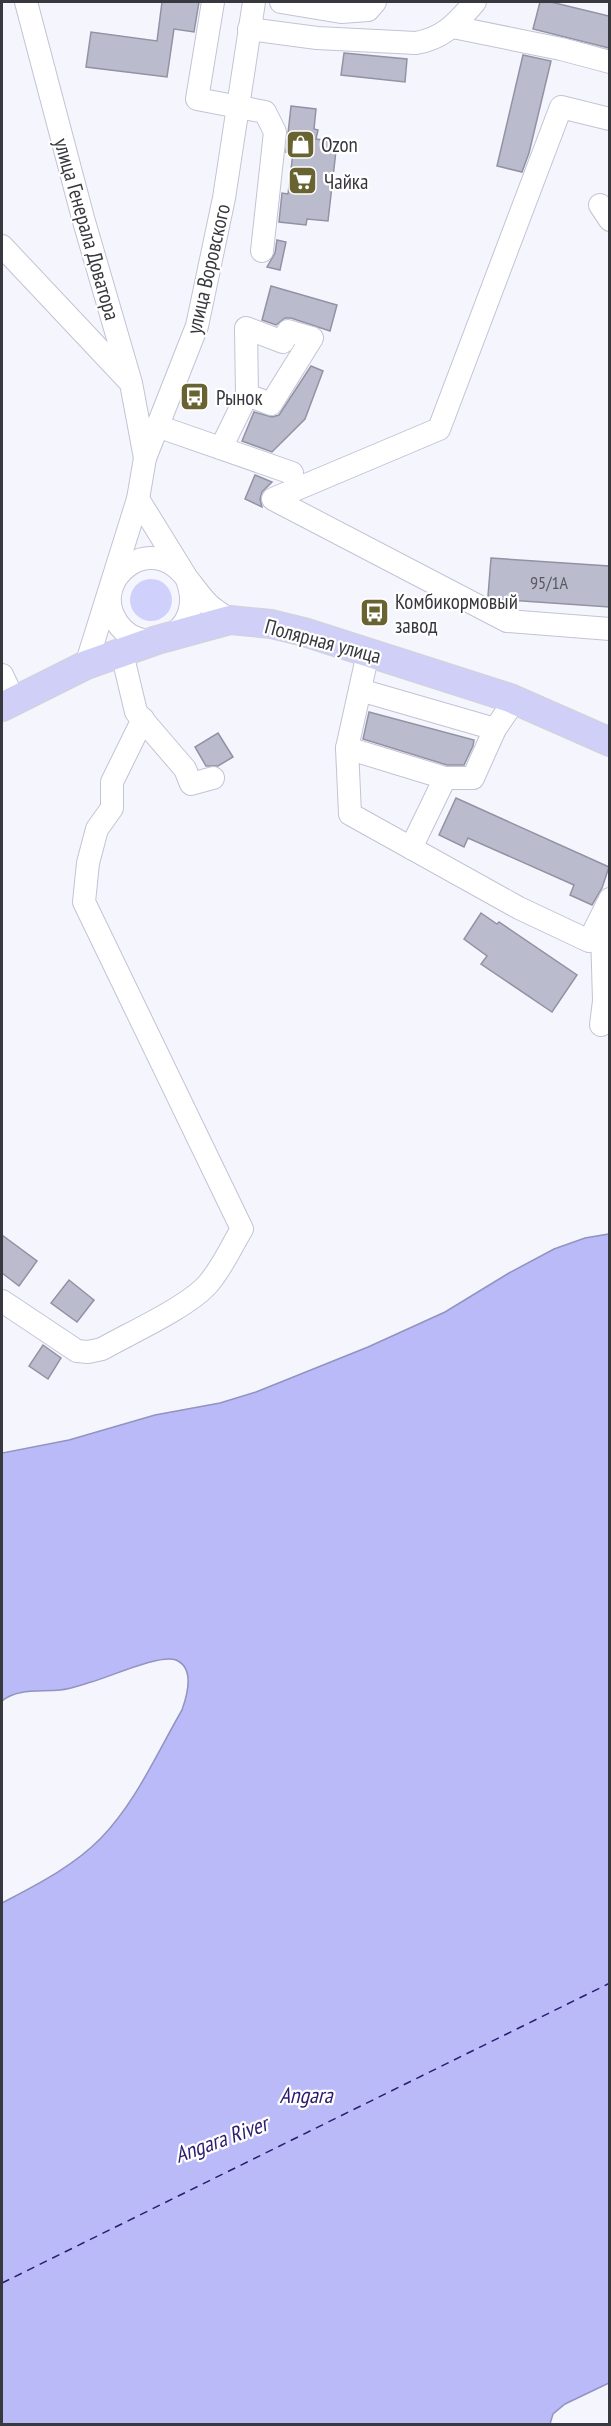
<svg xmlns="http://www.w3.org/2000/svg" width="611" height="2426" font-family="'PT Sans Narrow',sans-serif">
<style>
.green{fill:#cfd0fc}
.water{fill:#b9baf7;stroke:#9293c0;stroke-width:1.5}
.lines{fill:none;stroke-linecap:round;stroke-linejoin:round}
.ferry{stroke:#2c1c71;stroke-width:1.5;stroke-dasharray:8 6;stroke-linecap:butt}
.building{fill:#babbcd;stroke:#9292a4;stroke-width:1.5}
.minor-casing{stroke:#c2c3d5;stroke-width:24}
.major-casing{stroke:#d3d3d5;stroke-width:30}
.minor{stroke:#fff;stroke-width:22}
.major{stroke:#cfcff8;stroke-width:28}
.labels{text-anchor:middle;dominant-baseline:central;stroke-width:4.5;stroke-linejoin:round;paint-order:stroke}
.number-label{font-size:18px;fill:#585962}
.poi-label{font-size:21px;fill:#38383f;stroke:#fff;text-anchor:start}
.street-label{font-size:21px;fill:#38383f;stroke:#fff}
.water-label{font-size:22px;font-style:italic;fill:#2c1c71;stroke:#fff}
</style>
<rect width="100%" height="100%" fill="#f5f6fd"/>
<circle class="green" cx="151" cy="600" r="21"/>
<path class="water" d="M609 1234V2383L565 2404 553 2414 550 2424H2V1903C36 1885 74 1866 101 1838 136 1802 157 1753 182 1710 187 1696 195 1668 176 1660 159 1654 110 1677 91 1682 81 1685 70 1689 60 1690 40 1692 17 1688 2 1701V1453L69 1440 155 1415 220 1403 256 1392 368 1347 445 1312 509 1273 554 1249 585 1238Z"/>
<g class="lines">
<polyline class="ferry" points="2,2283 610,1983"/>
</g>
<g class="building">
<polygon points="162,2 199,2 194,32 174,29 167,77 86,67 91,32 157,41"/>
<polygon points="540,2 551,2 609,16 609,48 533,29"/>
<polygon points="344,53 407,59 405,82 341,75"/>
<polygon points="523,55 551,61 529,153 522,172 497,166"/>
<polygon points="291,106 316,109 314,129 318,130 316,139 337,142 328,221 307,219 306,225 279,222 282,193 288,194 293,153 286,152"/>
<polygon points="277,240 286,242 280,270 267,267 275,253"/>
<polygon points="271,286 337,305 330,331 291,318 285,318 276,325 262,320"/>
<polygon points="311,366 323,371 305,419 272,452 242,441 254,412 272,417 279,415"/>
<polygon points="255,475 272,482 262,492 260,499 262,507 245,499"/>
<polygon points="491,558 609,566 609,607 495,599 488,596"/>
<polygon points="369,712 474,740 473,746 464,765 447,765 363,739"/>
<polygon points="218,733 233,757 218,766 206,766 195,747"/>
<polygon points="456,798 609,867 602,888 592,905 570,895 574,885 468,838 464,847 439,835"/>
<polygon points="481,913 497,924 499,922 577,975 552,1012 481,964 487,956 464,939"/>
<polygon points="2,1235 37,1261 19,1286 2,1273"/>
<polygon points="69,1280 94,1300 77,1322 51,1303"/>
<polygon points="43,1345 61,1358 48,1379 29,1366"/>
</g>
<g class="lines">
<defs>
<g id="minor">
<polyline points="26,2 83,218 131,383 145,458"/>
<polyline points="213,2 197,99 265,112 275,132 262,251"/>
<polyline points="281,2 341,12 368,10 375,2"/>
<polyline points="453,27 561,49 610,62"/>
<path d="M249 29 317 38 416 43C445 38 457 22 475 2"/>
<polyline points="610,119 561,107 439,429 273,499 507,621 610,629"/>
<polyline points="600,205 610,220"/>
<polyline points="2,246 128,380"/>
<polyline points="157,426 292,473"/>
<polyline points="221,448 247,395 271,404 312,338 288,331 283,342 246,328 247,395"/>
<path d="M138 499 185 575C213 635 136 666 113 615 108 604 109 590 115 580 123 567 137 557 153 558 180 559 191 587 208 604 214 610 223 615 230 620"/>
<polyline points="122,653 136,712 185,769 191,784 213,778"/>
<polyline points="368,653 347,748 350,814 519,908 589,941 610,899"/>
<polyline points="86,665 138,499 145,458 197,326 224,198 254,2"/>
<polyline points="2,675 14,700"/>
<polyline points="360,690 495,729 515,700"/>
<polyline points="347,748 445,778"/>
<polyline points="411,848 445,778 473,778 495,729"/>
<polyline points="601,1025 604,1001 602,932"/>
<path d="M2 1301 77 1351 88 1352 102 1349C130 1333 188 1307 208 1284 222 1268 231 1247 242 1229L84 902 88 863 97 829 112 808V782L143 719"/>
</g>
<polyline id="major" points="2,707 86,665 157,640 230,620 271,624 304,632 510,698 610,742"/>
</defs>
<use href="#minor" class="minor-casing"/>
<use href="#major" class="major-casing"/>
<use href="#minor" class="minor"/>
<use href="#major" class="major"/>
</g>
<defs>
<symbol id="shop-square" viewBox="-11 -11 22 22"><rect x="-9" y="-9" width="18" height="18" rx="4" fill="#686330" stroke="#fff"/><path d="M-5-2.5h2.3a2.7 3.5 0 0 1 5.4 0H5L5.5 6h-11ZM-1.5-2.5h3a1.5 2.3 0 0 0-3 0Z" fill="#fff"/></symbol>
<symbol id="supermarket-square" viewBox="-11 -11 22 22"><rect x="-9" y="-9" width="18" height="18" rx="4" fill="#686330" stroke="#fff"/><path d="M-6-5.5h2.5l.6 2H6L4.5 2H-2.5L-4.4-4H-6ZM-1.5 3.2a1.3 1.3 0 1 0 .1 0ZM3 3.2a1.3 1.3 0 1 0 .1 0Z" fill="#fff"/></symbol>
<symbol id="bus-square" viewBox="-11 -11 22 22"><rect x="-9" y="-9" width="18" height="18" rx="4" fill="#686330" stroke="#fff"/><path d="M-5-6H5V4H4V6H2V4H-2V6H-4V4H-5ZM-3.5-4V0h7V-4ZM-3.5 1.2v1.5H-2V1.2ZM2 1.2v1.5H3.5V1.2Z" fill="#fff"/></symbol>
</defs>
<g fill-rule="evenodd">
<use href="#shop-square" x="284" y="128" width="33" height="33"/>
<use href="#supermarket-square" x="286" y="164" width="33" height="33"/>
<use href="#bus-square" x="178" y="380" width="33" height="33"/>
<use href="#bus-square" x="358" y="596" width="33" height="33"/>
</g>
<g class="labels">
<g class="number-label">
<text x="549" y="582">95/1А</text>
</g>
<g class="poi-label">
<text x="321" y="144">Ozon</text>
<text x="324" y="181">Чайка</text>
<text x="216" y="397">Рынок</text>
<text x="395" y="601">Комбикормовый<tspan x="395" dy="24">завод</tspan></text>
</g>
<g class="street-label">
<text transform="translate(87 229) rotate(74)">улица Генерала Доватора</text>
<text transform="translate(208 269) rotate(-77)">улица Воровского</text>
<text transform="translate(323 641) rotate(15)">Полярная улица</text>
</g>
<g class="water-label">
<text x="306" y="2095">Angara</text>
<text transform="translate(221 2139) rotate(-20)">Angara River</text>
</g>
</g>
<rect width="611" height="2426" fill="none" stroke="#38383f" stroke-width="6"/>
</svg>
